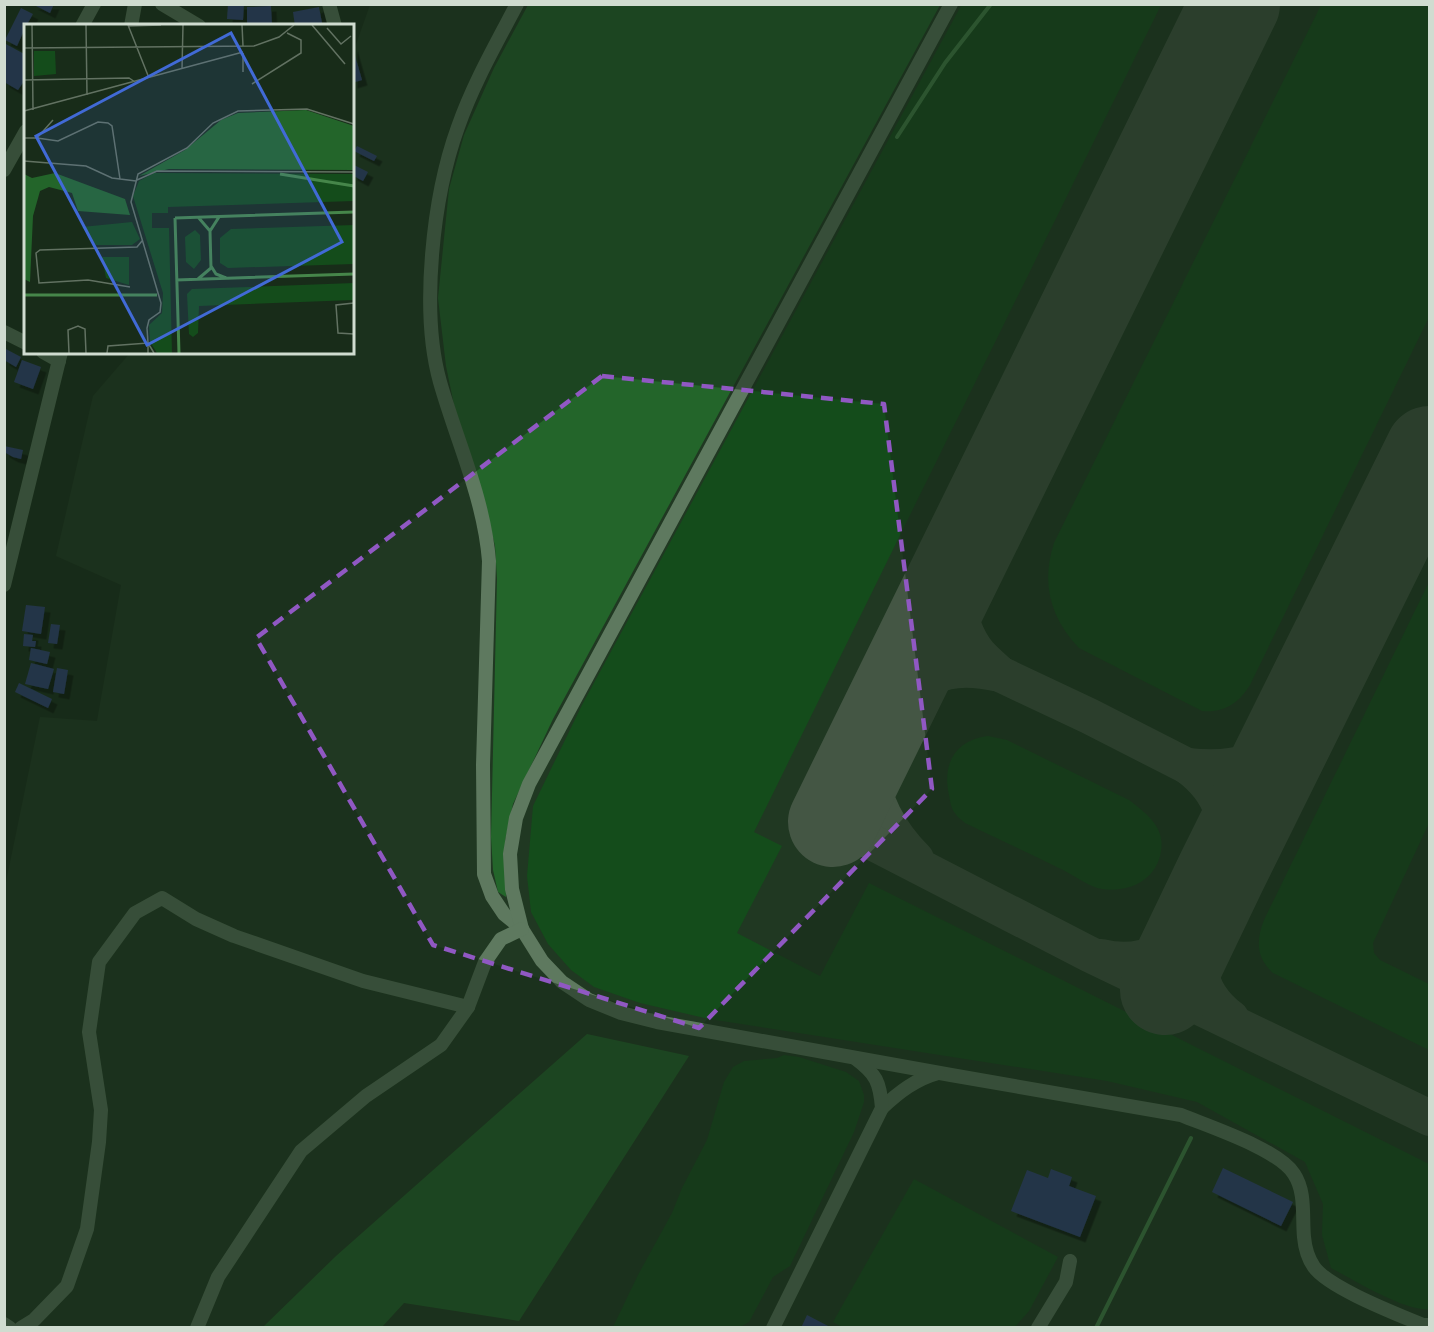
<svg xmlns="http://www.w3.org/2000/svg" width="1434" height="1332" font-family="'Sofia Sans Condensed',sans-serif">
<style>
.built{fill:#203822}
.green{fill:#144c1b}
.forest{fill:#23652a}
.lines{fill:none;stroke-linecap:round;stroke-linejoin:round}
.stream{stroke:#46864a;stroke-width:4}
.taxiway{stroke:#445644;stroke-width:36}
.runway{stroke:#445644;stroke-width:90}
.building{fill:#324082;filter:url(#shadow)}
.minor{stroke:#5e795f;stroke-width:14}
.marked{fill:none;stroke:#9058c3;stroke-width:4.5;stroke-dasharray:12 8;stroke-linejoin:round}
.inset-river{fill:none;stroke:#46864a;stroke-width:3}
.inset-road{fill:none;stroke:#627262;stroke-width:1.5}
.view{fill:#416ad6;fill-opacity:0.15;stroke:#416ad6;stroke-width:3}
.inset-edge{fill:none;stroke:#d0dcd0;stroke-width:3}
</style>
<defs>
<filter id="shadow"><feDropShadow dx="5.5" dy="5.5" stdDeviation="0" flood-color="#0009"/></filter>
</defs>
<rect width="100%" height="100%" fill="#182c19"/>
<polygon class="built" points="370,5 1429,5 1429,1327 5,1328 5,887 40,717 97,721 121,585 56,556 93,396 130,353 352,352 353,53"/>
<g class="green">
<path d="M962 4 1161 5 754 832 782 846 737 933 820 976 869 883 1429 1164V1309C1406 1312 1354 1280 1331 1268L1322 1235 1323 1204 1305 1162 1197 1102 1107 1081 709 1019 640 1003 594 987 571 970 548 944 531 912 527 876 533 806 582 705Z"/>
<path d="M1321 5H1429V317L1250 685C1239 703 1224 713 1202 711L1079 648C1050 618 1041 583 1054 543Z"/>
<path d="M1429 582V823L1373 943 1374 953 1380 960 1429 984V1050L1273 973C1256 958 1256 940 1264 920Z"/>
<path d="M988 736 1007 740 1129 800C1147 814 1165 827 1161 851 1157 880 1129 893 1102 889 1090 887 1076 877 1065 871 1032 855 999 839 965 823 962 820 957 817 955 813 951 809 950 800 949 795 942 764 955 740 988 736Z"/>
<polygon points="784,1055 799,1057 846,1072 859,1081 864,1095 864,1102 854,1132 790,1266 773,1277 749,1322 740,1327 613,1327 638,1275 672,1213 682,1188 707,1140 724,1082 733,1067 744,1061 777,1058"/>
<polygon points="914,1179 1058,1257 1029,1311 1015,1327 844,1328 833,1322"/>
</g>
<g class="forest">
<polygon points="528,5 940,5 553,719 513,804 505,841 506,897 498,892 493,870 491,837 497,579 495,546 485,504 459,429 446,366 438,298 449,189 464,135 494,68"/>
<polygon points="587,1034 689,1056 519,1321 404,1303 382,1327 263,1327 336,1256"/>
</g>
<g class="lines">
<g class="stream">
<polyline points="897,137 945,63 991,4"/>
<polyline points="1096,1328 1191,1138"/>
</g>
<g class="taxiway">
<path d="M1000 674 1089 716 1187 766C1224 793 1232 827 1222 871"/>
<path d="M895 697C937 673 951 663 1000 674 993 667 985 661 979 654 962 634 958 607 951 582"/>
<path d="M868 752C869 794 886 829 916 859"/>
<path d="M1187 766C1238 771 1264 764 1296 722"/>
<polyline points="833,822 1089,954 1430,1118"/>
<path d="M1204 908C1195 952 1192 989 1231 1018"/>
<path d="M1101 957C1145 968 1183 946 1204 908"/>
</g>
<g class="runway">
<polyline points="833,822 1235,4"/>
<polyline points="1165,990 1222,871 1430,451"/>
</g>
</g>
<g class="building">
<polygon points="32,4 54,4 50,13"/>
<polygon points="228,4 244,4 243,20 227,19"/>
<polygon points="271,6 272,26 247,26 247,7"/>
<polygon points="319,7 322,23 295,26 293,12"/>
<polygon points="21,8 33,14 26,26 17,46 5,40"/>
<polygon points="4,43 26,55 26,68 23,72 26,74 26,78 18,90 4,82"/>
<polygon points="352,45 362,80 352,83"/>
<polygon points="357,146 377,156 374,161 354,151"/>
<polygon points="352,164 368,172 363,181 352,175"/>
<polygon points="4,348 21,357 16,367 4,360"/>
<polygon points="22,360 41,367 33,389 14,382"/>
<polygon points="4,446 23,450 21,459 13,457 4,452"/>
<polygon points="26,605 45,607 41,634 22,631"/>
<polygon points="51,624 60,625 57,644 48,643"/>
<polygon points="24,634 33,635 32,641 36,641 35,647 23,646"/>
<polygon points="31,648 50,652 47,664 29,660"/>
<polygon points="31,663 54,669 48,689 25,684"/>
<polygon points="57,668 68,670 64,694 53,692"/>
<polygon points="19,683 52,699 48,708 15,692"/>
<polygon points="1223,1168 1293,1202 1281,1226 1212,1192"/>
<polygon points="1051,1169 1072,1177 1069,1186 1096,1196 1080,1237 1011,1211 1027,1170 1048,1178"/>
<polygon points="807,1315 832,1328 801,1328"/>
</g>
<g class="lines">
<g class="minor">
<polyline points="162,4 199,26"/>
<polyline points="329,4 335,26"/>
<path d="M517 4C496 44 473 84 458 127 433 196 420 311 440 382 457 442 484 498 489 561L483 765 484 874 492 896 504 914 522 929"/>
<path d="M951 4 529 784 516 818 510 854 512 889 522 929 542 961 562 982 589 1000 621 1013 657 1022 951 1075 1181 1115C1210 1127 1278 1149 1294 1174 1306 1192 1302 1216 1304 1237 1305 1248 1307 1257 1314 1267 1329 1288 1397 1314 1423 1325H1430"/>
<polyline points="82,26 94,4"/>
<polyline points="131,26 135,4"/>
<polyline points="4,170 26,131"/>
<polyline points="4,332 26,343"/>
<polyline points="43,352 59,361"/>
<polyline points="4,585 61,352"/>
<path d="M882 1108C899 1092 916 1079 938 1073"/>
<polyline points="4,1324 10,1328"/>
<polyline points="21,1328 34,1320 67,1286 87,1229 99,1142 101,1110 89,1032 99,962 135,913 162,898 196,919 234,936 363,981 468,1007"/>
<polyline points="197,1328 218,1277 301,1151 366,1096 441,1045 468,1007 485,962 501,939 522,929"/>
<path d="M773 1328 882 1108C880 1082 876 1074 856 1059"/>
<polyline points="1038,1328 1066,1282 1070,1261"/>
</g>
</g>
<path d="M0 0H1434V1332H0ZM602 376 884 404 932 789 699 1028 433 945 256 638Z" fill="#182c19" fill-opacity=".55" fill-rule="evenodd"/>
<path class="marked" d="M602 376 884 404 932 789 699 1028 433 945 256 638Z"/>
<g transform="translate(24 24)">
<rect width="330" height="330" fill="#182c19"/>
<path d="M10 27H31L32 50 10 52ZM130 149 330 150V177L144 183V189H128V204H145L148 329H133L126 318 125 301 138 289 139 269 109 172 115 157ZM108 198 116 215 108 221H72L58 203ZM330 201V240L204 244 196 239V214L207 205ZM171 206 176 211 177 236 170 245 162 238 161 213ZM78 233H105V261L82 254ZM330 259V276L175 282 174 309 169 313 165 310 163 270 168 265Z" fill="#144c1b"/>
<path d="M282 86 330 102V146L145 145 115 152 161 126 197 96 214 89ZM31 149 101 175 106 191 54 187 48 169 25 163 16 167 9 192 6 258 0 255V150L8 154Z" fill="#23652a"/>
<path class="inset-river" d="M256 150 330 162M174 193 186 207 195 193M151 194 155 329M151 194 330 188M187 242 192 250 202 254M174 255 187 244 186 207M152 256 330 250M0 271H133"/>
<path class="inset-road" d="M8 1 9 86M62 1 63 71M104 1 125 54M218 1 219 22M288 1 321 40M105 2 137 1M303 4 317 20 327 12M0 24 230 22 255 13 270 1M219 29V48M158 45 159 1M0 56 105 54 111 58M228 60 277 29V16L263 9M0 87 219 28M0 114H13L29 96M13 114 34 117 74 98 84 99 88 102 96 155M0 137 62 142 88 154 112 157M113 156 133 147 330 148M106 263 64 256 15 259 12 229 16 226 113 223 118 217M330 279 312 281 314 309 330 310M45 329 44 306 54 302 61 305 62 329M83 329 84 322 124 319V329M130 329 124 319 123 304 125 296 136 288 137 279 107 178 114 150 163 124 189 99 214 87 283 85 330 100"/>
<path class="view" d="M207 9 318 218 123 321 12 112Z"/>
<rect width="330" height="330" class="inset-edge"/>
</g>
<rect width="1434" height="1332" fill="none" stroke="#d0dcd0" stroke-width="12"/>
</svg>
